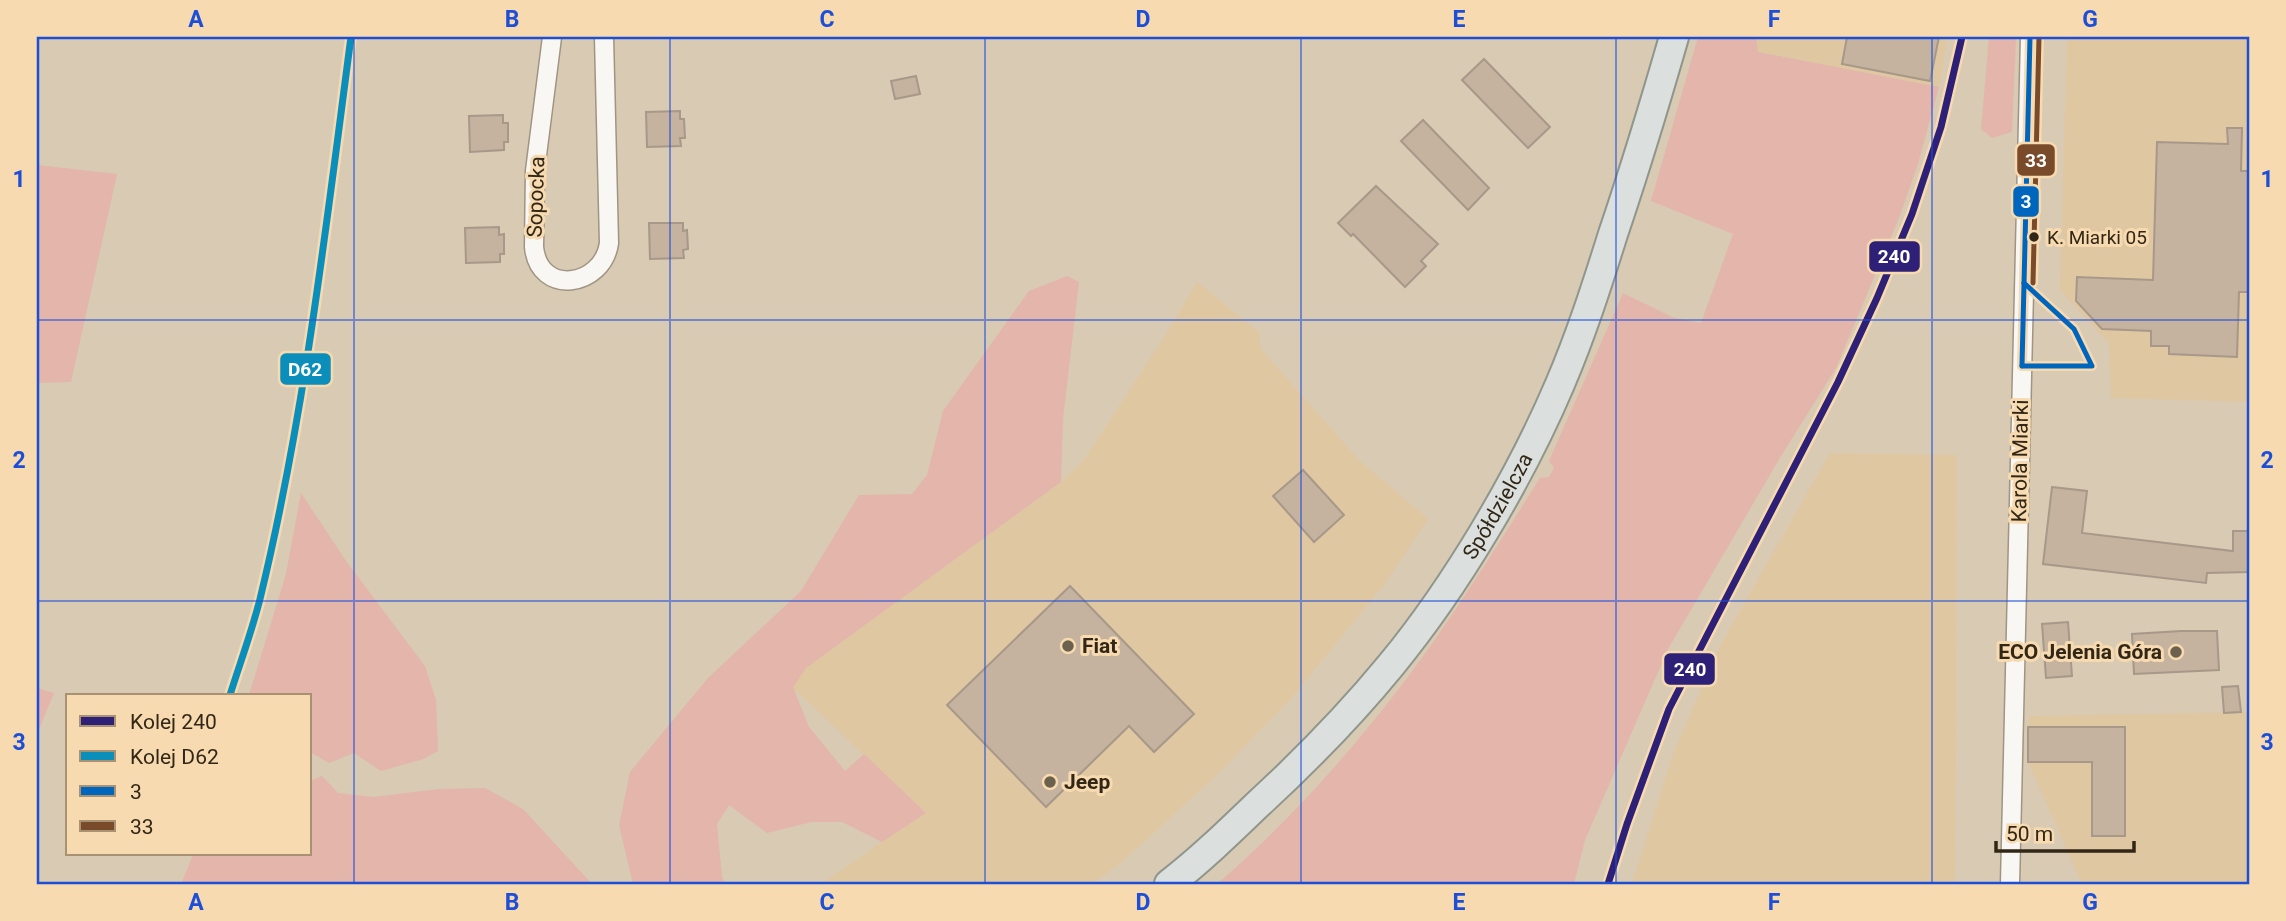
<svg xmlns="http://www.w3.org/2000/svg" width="2286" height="921" font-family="Roboto,sans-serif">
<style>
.built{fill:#dfc7a1}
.green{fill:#e3b5ab}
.building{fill:#c5b29f;stroke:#a79889;stroke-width:2}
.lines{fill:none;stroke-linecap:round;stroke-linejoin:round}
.minor-casing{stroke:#a09483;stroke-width:21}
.primary-casing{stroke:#90968b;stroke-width:32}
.minor{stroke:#f9f7f4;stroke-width:18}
.primary{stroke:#dbe0de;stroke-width:28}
.bus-1-casing{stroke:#f7dab0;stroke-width:10}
.bus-2-casing{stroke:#f7dab0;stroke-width:10}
.bus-1{stroke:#0065bd;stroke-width:5}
.bus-2{stroke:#7a4b2a;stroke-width:5}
.rail-1-casing{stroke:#f7dab0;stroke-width:12}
.rail-2-casing{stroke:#f7dab0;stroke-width:12}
.rail-1{stroke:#2e2076;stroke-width:7}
.rail-2{stroke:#0c8eba;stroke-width:7}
.grid{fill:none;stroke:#1d4ed8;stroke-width:2;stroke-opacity:0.55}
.bus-dot{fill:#322717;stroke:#f7dab0;stroke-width:2.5}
.poi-dot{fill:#6c604e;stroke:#f7dab0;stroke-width:2.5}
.labels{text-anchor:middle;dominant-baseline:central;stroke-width:6;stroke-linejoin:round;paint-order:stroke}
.bus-label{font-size:19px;fill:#322717;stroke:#f7dab0;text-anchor:start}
.street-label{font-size:21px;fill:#322717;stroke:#f7dab0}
.poi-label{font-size:21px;font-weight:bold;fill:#322717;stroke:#f7dab0;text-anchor:start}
.line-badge{stroke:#f7dab0;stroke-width:2.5}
.badge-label{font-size:19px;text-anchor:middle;font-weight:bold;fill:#fff}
.neatline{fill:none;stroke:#1d4ed8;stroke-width:2.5}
.grid-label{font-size:23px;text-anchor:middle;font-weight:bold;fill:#1d4ed8}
</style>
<rect width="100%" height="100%" fill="#d9cab3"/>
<g class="built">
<polygon points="1756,37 1948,37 1939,87 1758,52"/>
<polygon points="2067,37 2249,37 2249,402 2111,398 2109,343 2060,290"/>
<polygon points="1197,282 1259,332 1261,349 1359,460 1428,519 1383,586 1289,701 1210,781 1121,863 1091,884 821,884 925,812 792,687 806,668 1061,482 1083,461 1163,339"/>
<polygon points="1830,453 1957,455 1955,884 1632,884 1673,754 1720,646"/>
<polygon points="2249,712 2249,884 2082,884 2028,762 2029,716"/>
</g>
<g class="green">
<path d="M1698 37H1756L1758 52 1939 87 1918 164 1899 218 1836 368 1781 456 1668 649 1585 840 1574 884H1217C1301 812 1383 716 1445 625 1478 577 1509 527 1540 478L1549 477 1554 468 1549 461 1623 293 1674 318 1701 323 1733 234 1651 201Z"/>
<polygon points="1989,37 2016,37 2012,132 1992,138 1981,129"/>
<polygon points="37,165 117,174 71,382 37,383"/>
<polygon points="1067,276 1079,282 1063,419 1061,482 806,668 793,687 809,727 845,771 864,754 926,813 882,842 842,822 811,822 767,833 729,805 717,824 722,877 725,884 633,884 619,825 630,772 708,678 801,591 859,495 912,494 927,475 943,411 1029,291"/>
<polygon points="301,493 346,561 425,666 436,700 438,751 423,759 381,771 354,753 329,763 310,752 310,695 249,695 286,574"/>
<polygon points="37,688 54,693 37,734"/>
<polygon points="322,776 338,793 374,797 439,789 485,788 523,809 592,884 181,884 194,853 310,853 310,781"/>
</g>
<g class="building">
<polygon points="1847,37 1939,37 1930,81 1842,64"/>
<polygon points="1484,59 1550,127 1528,148 1462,80"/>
<polygon points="916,76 920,94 895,99 891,81"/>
<polygon points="680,111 680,119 684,119 685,138 680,138 681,146 647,147 646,112"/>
<polygon points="503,115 503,123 508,123 508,142 504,142 504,150 470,152 469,116"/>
<polygon points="1423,120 1489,188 1468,210 1401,141"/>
<polygon points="2227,128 2242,128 2241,171 2249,171 2249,292 2239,292 2237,357 2169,354 2169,346 2151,346 2151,331 2102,329 2076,301 2077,277 2153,280 2157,142 2228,144"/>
<polygon points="1376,186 1438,244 1421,261 1426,266 1405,287 1353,234 1351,236 1338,223"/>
<polygon points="649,223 683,223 683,231 687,230 688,249 683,250 684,258 650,259"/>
<polygon points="499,227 499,235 504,234 504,254 500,254 500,262 466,263 465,228"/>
<polygon points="1303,470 1344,515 1314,542 1273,496"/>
<polygon points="2052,487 2087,491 2082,533 2233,551 2233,531 2249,531 2249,572 2207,573 2206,583 2043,564"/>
<polygon points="1070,586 1194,714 1154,752 1129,726 1046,807 947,705"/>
<polygon points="2068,622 2072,676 2046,678 2042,624"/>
<polygon points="2181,631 2217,631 2219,670 2134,674 2132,634"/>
<polygon points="2238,686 2241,712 2224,713 2222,687"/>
<polygon points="2028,727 2125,727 2125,836 2092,836 2092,762 2028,762"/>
</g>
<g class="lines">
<defs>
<g id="minor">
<path d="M552 37 535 171 534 247C539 297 603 287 609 243L604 37"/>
<polyline points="2010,884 2030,37"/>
</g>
<g id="primary">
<path id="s1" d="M1169 884C1200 860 1228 833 1256 806 1304 762 1350 715 1391 665 1456 586 1520 478 1560 384 1581 335 1597 285 1613 234 1635 169 1655 103 1674 37"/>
</g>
</defs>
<use href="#minor" class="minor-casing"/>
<use href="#primary" class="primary-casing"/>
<use href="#minor" class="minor"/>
<use href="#primary" class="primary"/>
<defs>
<g id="bus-1">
<polyline points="2022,366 2030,37"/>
<polyline points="2022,366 2092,366 2074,329 2024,283"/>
</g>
<polyline id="bus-2" points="2033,283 2039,37"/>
</defs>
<use href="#bus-1" class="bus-1-casing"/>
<use href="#bus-2" class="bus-2-casing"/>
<use href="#bus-1" class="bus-1"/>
<use href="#bus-2" class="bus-2"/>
<defs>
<polyline id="rail-1" points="1608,884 1627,824 1669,709 1838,382 1877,298 1912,214 1941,127 1962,37"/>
<path id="rail-2" d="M230 695C240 663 252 631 260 599 305 414 326 225 351 37"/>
</defs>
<use href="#rail-1" class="rail-1-casing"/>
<use href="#rail-2" class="rail-2-casing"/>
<use href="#rail-1" class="rail-1"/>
<use href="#rail-2" class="rail-2"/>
</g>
<path class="grid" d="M354 37V884M670 37V884M985 37V884M1301 37V884M1616 37V884M1932 37V884M37 320H2249M37 601H2249"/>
<circle class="bus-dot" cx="2034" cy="237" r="6"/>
<g class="poi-dot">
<circle cx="1068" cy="646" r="7"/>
<circle cx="2176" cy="652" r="7"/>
<circle cx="1050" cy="782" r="7"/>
</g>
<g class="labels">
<g class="bus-label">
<text x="2047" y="237">K. Miarki 05</text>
</g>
<g class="street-label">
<text transform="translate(536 197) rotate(-88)">Sopocka</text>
<text transform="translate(2020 461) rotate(-89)">Karola Miarki</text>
<text stroke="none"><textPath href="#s1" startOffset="504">Spółdzielcza</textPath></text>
</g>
<g class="poi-label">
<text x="1082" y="646">Fiat</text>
<text x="2162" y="652" text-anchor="end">ECO Jelenia Góra</text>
<text x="1064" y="782">Jeep</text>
</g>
</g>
<g class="line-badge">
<rect x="2016" y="143" width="40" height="34" rx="7" fill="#7a4b2a"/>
<rect x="2012" y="185" width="28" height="33" rx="7" fill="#0065bd"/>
<rect x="1868" y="240" width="53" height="33" rx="7" fill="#2e2076"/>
<rect x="279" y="352" width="53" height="34" rx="7" fill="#0c8eba"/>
<rect x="1663" y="652" width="53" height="34" rx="7" fill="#2e2076"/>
</g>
<g class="badge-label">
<text x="2036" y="167">33</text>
<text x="2026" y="208">3</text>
<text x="1894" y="263">240</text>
<text x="305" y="376">D62</text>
<text x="1690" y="676">240</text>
</g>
<rect width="2286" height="921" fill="none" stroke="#f7dab0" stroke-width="77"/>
<rect x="66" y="694" width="245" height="161" fill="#f7dab0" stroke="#a89273" stroke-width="2"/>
<rect x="80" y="716" width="35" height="10" fill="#2e2076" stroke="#a89273" stroke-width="2"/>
<text x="130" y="729" font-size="21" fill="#322717">Kolej 240</text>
<rect x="80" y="751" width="35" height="10" fill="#0c8eba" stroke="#a89273" stroke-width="2"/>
<text x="130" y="764" font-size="21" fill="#322717">Kolej D62</text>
<rect x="80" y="786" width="35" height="10" fill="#0065bd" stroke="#a89273" stroke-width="2"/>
<text x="130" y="799" font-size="21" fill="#322717">3</text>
<rect x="80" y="821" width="35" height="10" fill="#7a4b2a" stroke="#a89273" stroke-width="2"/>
<text x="130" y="834" font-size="21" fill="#322717">33</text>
<path d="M1996 841v10h138v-10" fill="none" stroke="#322717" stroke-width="3.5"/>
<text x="2006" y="841" font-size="21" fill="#322717" stroke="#f7dab0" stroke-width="5" paint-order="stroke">50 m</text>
<rect x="38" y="38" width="2210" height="845" class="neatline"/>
<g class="grid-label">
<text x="196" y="27">A</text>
<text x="512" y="27">B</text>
<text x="827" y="27">C</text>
<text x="1143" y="27">D</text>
<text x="1459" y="27">E</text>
<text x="1774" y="27">F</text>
<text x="2090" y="27">G</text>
<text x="19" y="187">1</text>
<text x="2267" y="187">1</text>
<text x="19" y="468">2</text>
<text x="2267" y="468">2</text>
<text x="19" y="750">3</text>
<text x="2267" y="750">3</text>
<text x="196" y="910">A</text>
<text x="512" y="910">B</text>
<text x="827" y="910">C</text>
<text x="1143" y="910">D</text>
<text x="1459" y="910">E</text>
<text x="1774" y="910">F</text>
<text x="2090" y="910">G</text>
</g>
</svg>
